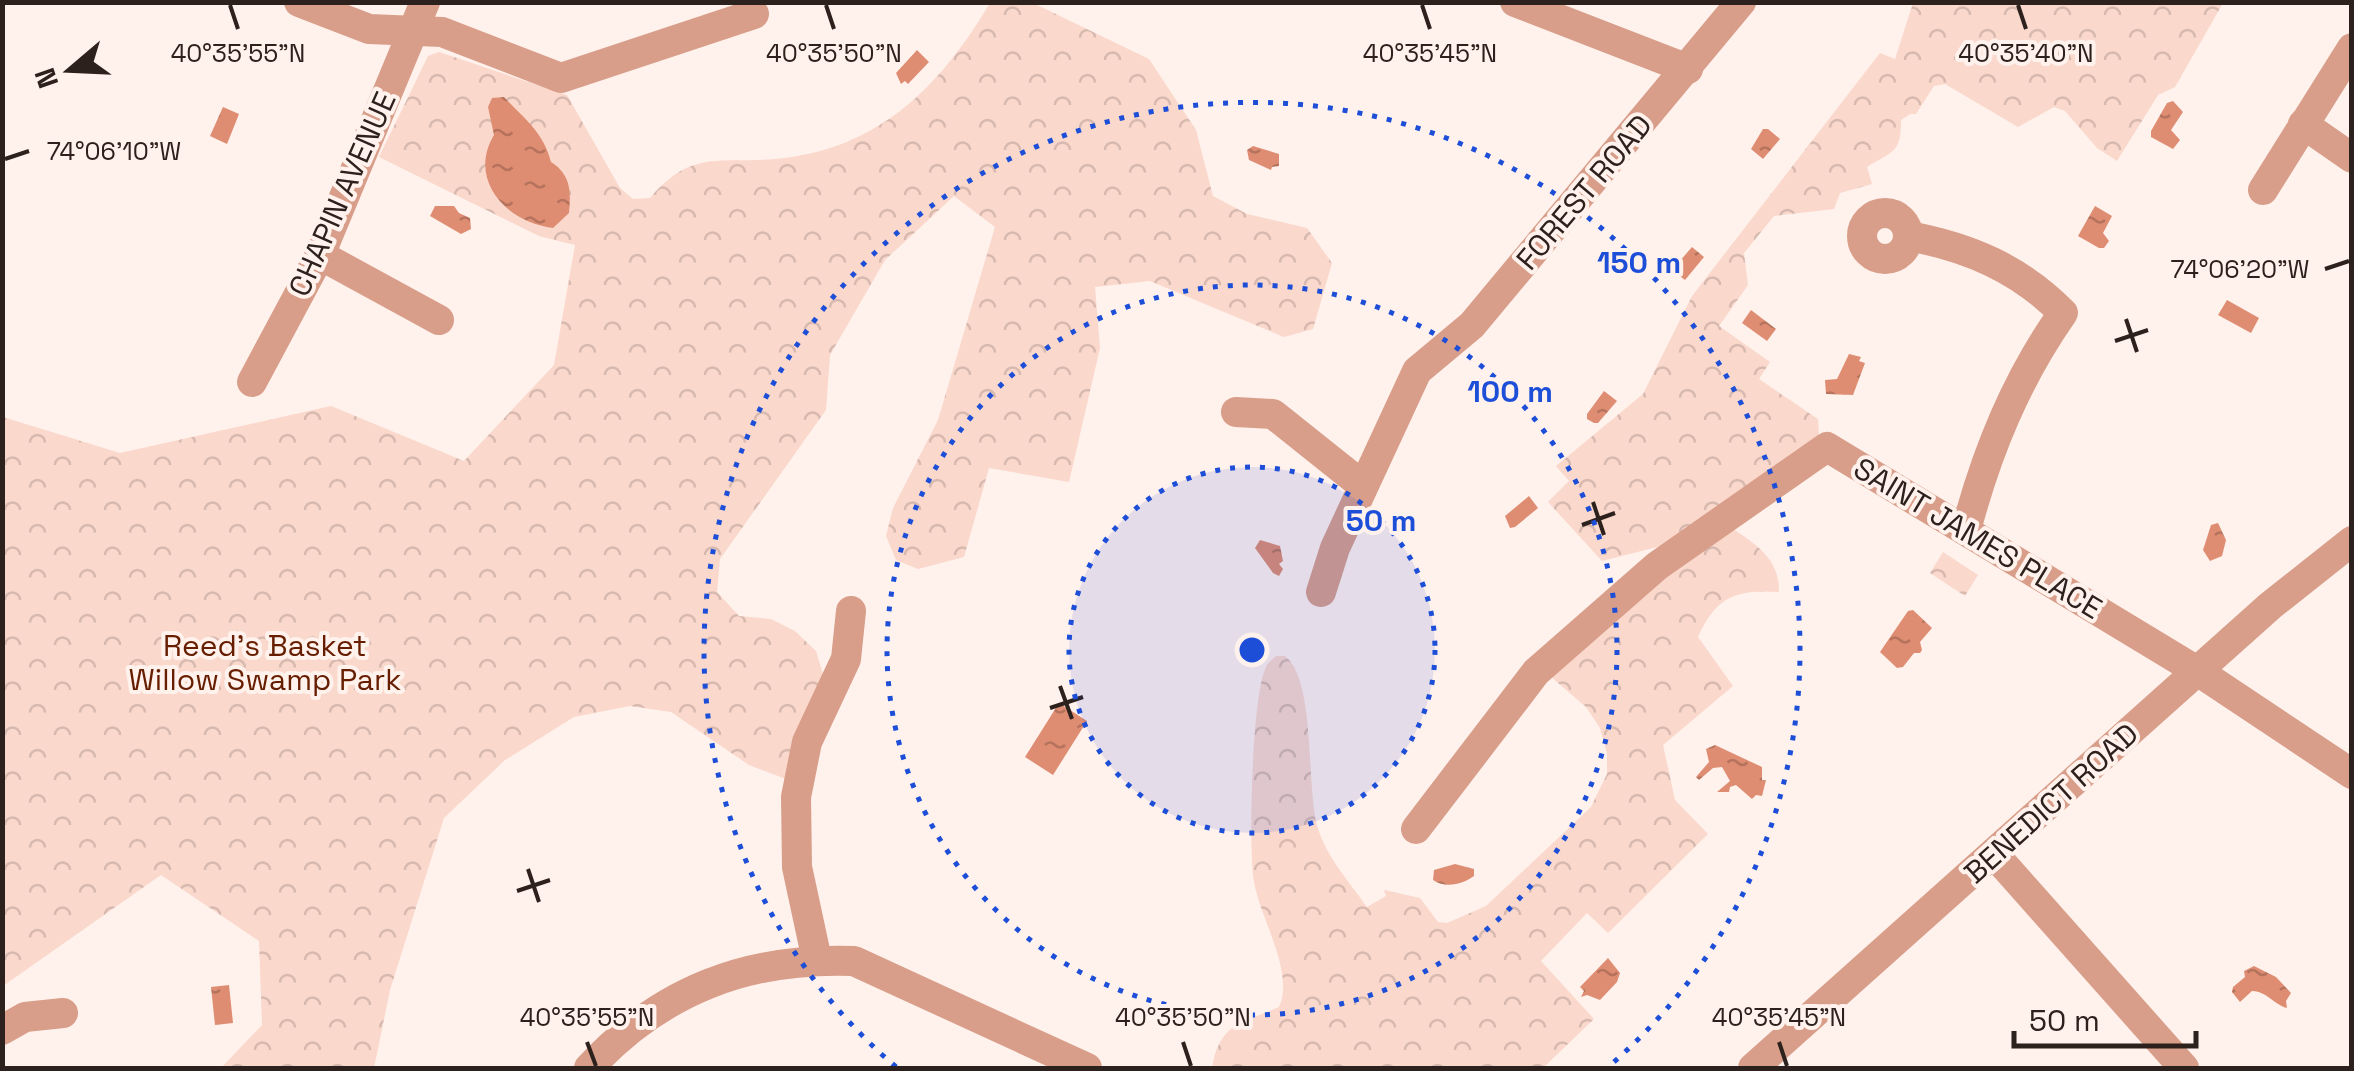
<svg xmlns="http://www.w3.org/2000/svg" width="2354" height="1071" font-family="'Space Grotesk',sans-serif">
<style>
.forest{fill:url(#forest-crowns)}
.water{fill:url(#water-ripples)}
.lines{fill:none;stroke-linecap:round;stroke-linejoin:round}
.minor{stroke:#d89e8a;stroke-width:30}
.ticks{fill:none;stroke:#2d211d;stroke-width:4}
.ring{fill:none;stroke:#1d4ed8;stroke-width:5;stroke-dasharray:5 10}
.labels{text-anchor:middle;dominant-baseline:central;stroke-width:8;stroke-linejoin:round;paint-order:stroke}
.street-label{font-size:30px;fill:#2d211d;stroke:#fff1ec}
.park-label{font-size:30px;fill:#661d00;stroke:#fff1ec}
.ticks-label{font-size:25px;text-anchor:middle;fill:#2d211d;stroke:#fff1ec;stroke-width:8;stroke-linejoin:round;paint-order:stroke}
.centre{fill:#1d4ed8;stroke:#fff1ec;stroke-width:5}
.ring-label{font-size:30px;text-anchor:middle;font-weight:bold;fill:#1d4ed8;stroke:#fff1ec;stroke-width:8;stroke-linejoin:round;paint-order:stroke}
</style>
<defs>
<pattern id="forest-crowns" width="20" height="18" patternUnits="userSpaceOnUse" patternTransform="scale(2.5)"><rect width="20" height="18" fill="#fad8cc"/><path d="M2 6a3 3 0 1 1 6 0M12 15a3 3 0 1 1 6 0" fill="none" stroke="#d7b9af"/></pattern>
<pattern id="water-ripples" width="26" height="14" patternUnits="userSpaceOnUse" patternTransform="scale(2.5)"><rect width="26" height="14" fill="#df8d72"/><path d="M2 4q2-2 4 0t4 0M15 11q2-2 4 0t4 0" fill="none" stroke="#b5735d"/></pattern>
</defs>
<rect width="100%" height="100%" fill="#fff1ec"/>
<g class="forest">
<path d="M990 3H1033L1149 59 1196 130 1213 196 1247 214 1307 228 1332 263 1313 329 1284 337 1150 281 1095 287 1100 348 1069 482 989 468 964 557 918 569 896 560 886 536 893 508 938 420 995 227 954 196 885 260 830 355 826 410 720 559 717 592 739 616 771 619 795 631 816 651 825 681 786 779 749 765 671 712 630 706 574 717 505 760 444 818 390 990 374 1068H221L262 1025 259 941 161 875 3 986V417L120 453 331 406 464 461 554 365 575 245 539 236 379 157 428 56 439 52 567 95 620 188 633 199 650 198C692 149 718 164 775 159 878 150 940 87 990 3Z"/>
<path d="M1913 3H2223L2175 87 2158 95 2117 161 2097 148 2065 111 2054 107 2018 127 1945 84 1934 86 1916 114H1910L1901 120C1901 153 1894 150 1867 167L1872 184 1840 193 1834 209 1774 216 1744 253 1748 285 1719 326 1770 362 1759 379 1818 419 1819 436 1661 546 1602 561 1548 502 1569 481 1556 466 1643 394 1692 296 1880 53 1895 59Z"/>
<path d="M1730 527C1756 544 1780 559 1779 592 1735 589 1716 597 1698 637L1733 686 1663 745 1675 800 1708 834 1608 933 1587 913 1541 961 1594 1019 1543 1068H1212C1220 1022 1241 1024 1279 1007 1295 973 1260 918 1254 882 1248 850 1252 693 1266 667 1267 663 1273 659 1276 656H1285C1315 679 1307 782 1316 821 1323 853 1348 880 1367 907L1386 896 1384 890 1420 898 1438 922 1447 923 1486 906 1591 807 1607 774V753L1600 728 1586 707 1550 676 1646 588Z"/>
<polygon points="1943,552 1978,575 1965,596 1930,573"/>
</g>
<g class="water">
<polygon points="917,50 929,62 908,84 905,81 901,84 896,73"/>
<path d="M504 97C524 119 543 131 551 162 571 175 571 191 569 213L553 228C507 223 467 180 494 135L488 107 492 98Z"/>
<polygon points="2173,101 2183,112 2171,130 2180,140 2173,149 2151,137 2151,131 2167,103"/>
<polygon points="223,107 239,114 227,144 210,136"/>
<polygon points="1763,129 1768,129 1780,139 1763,159 1751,149"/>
<polygon points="1253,146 1279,154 1279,166 1272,167 1271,170 1249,160 1247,150"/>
<polygon points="435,206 454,206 459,213 470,218 471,229 461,234 430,216"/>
<polygon points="2095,206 2112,216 2103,233 2109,241 2104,248 2099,248 2078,236"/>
<polygon points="1692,247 1704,257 1685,280 1672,270"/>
<polygon points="2227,300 2259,318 2251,333 2218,315"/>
<polygon points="1751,310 1776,329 1767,341 1742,323"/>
<polygon points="1849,354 1861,357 1859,361 1865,363 1853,395 1826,394 1825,380 1837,379"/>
<polygon points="1604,391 1617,401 1598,423 1594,423 1587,419 1587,414"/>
<polygon points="1529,496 1538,508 1515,527 1510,528 1505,516"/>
<polygon points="2218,523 2226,540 2222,556 2210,561 2203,550 2211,525"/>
<polygon points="1260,540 1280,546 1283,561 1279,564 1283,569 1279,576 1273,573 1255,548"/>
<polygon points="1913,610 1932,628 1920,642 1922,650 1920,653 1914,653 1903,667 1897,668 1880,652 1908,611"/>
<polygon points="1059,703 1087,721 1053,775 1025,757"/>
<polygon points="1715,745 1762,767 1762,780 1766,780 1762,796 1756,795 1752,799 1736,785 1730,787 1729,792 1717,792 1730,781 1722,767 1713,768 1699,780 1696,777 1709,762 1706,749"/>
<path d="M1455 864 1474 869V876C1463 884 1446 889 1433 880L1434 870Z"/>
<polygon points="1608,958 1620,973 1617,982 1600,1000 1587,995 1581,997 1584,991 1580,987"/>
<path d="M2254 966 2276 977 2291 993 2286 1001 2287 1008C2273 1004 2268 992 2252 991L2240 1002 2232 992 2233 987 2245 977 2244 971Z"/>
<polygon points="229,985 233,1023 215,1025 211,987"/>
</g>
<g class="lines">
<g class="minor">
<polyline points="299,2 369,29 442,32 561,78 754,14"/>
<polyline points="1515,2 1688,69"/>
<polyline points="2303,124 2352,158"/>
<polyline points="2263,190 2352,48"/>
<circle cx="1885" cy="236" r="23"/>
<path d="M1908 236C1969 247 2020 269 2063 313 2016 380 1987 451 1966 530"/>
<polyline points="320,255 439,320"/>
<polyline points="252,382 320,255 425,2"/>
<polyline points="1236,412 1273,414 1362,485"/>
<polyline points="1321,592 1335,548 1417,371 1472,325 1741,2"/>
<polyline points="1416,829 1536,672 1657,566 1827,447 2199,672 2352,774"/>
<polyline points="1994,854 2184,1068"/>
<polyline points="817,960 797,867 796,797 807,742 846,659 851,611"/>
<polyline points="2,1030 25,1017 63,1013"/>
<path d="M589 1068C661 990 748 957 854 961L1087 1068"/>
<polyline points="1753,1068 2270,606 2352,541"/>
</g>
</g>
<path class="ticks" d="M230 5 238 29M826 5 834 29M1422 5 1430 29M2018 5 2026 29M5 159 29 151M2325 269 2349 261M2126 319 2137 352M2115 341 2148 330M1593 502 1604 535M1582 525 1615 513M1060 686 1072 719M1050 708 1083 697M528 869 539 902M517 891 550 880M587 1042 596 1066M1183 1042 1191 1066M1779 1042 1787 1066"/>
<circle cx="1252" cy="650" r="183" fill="#1d4ed8" fill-opacity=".12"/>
<g class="ring">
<circle cx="1252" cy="650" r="183"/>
<circle cx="1252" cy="650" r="365"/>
<path d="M896 1067A548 548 0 1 1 1608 1067"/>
</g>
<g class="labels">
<g class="street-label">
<text transform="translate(1584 192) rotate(-50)">FOREST ROAD</text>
<text transform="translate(342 194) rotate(-66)">CHAPIN AVENUE</text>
<text transform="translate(1978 538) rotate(31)">SAINT JAMES PLACE</text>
<text transform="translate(2051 803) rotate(-42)">BENEDICT ROAD</text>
</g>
<g class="park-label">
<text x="265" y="645">Reed's Basket<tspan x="265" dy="34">Willow Swamp Park</tspan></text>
</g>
</g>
<g class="ticks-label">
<text x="238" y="62">40°35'55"N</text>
<text x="834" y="62">40°35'50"N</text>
<text x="1430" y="62">40°35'45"N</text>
<text x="2026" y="62">40°35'40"N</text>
<text x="114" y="160">74°06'10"W</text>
<text x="2240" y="278">74°06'20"W</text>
<text x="587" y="1026">40°35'55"N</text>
<text x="1183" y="1026">40°35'50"N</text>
<text x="1779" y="1026">40°35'45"N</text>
</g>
<circle cx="1252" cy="650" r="15" class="centre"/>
<g class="ring-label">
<text x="1639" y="273">150 m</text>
<text x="1510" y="402">100 m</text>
<text x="1381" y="531">50 m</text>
</g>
<rect width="2354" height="1071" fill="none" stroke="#2d211d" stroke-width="10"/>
<g transform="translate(70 70) rotate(251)" stroke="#fff1ec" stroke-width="8" paint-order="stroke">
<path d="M0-8L18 38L0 25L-18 38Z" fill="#2d211d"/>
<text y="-15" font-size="28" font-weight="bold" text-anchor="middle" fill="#2d211d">N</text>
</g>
<path d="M2014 1031v15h182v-15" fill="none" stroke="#2d211d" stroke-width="5"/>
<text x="2029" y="1031" font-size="30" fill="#2d211d" stroke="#fff1ec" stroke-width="8" paint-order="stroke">50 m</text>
</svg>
